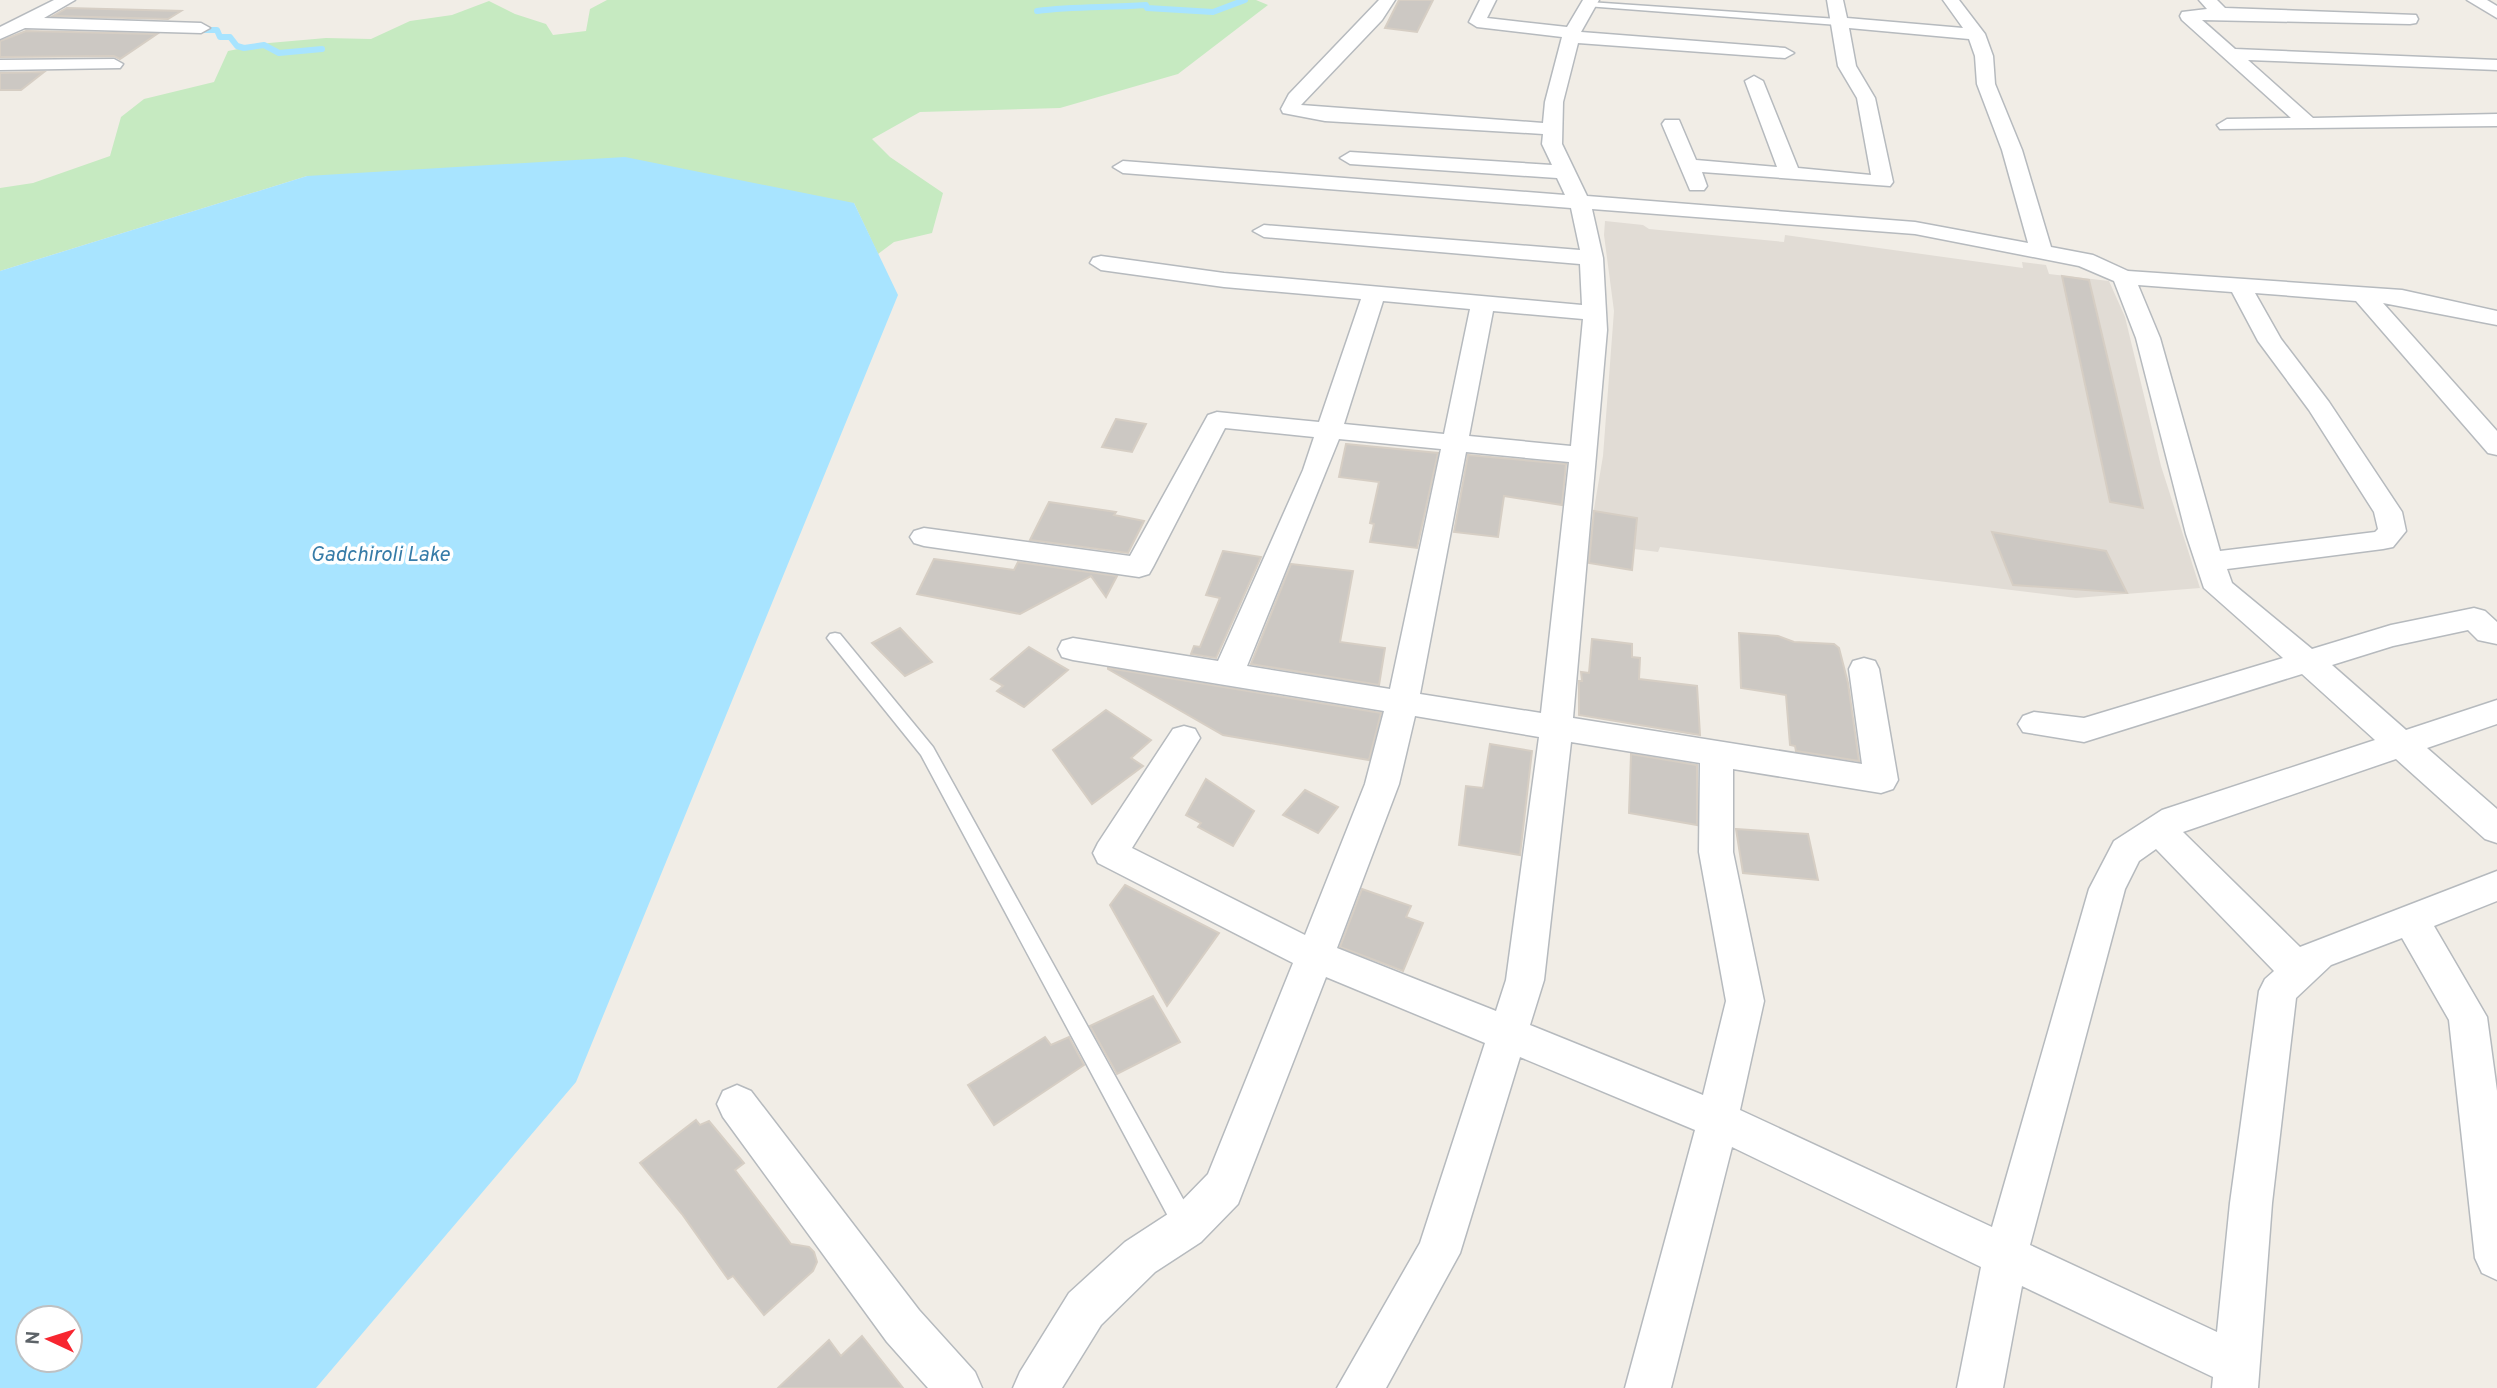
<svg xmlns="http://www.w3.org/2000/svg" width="2497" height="1388" font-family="Overpass,sans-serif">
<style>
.education{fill:#e1dcd5}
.green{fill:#c6eac1}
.water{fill:#a8e4ff;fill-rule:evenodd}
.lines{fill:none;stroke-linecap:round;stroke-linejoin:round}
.stream{stroke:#a8e4ff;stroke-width:6}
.building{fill:#ccc8c3;stroke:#d6cec4;stroke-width:2}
.service-casing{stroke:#b6babe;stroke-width:3}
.minor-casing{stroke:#b6babe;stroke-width:3}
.service{fill:#fff;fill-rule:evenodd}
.minor{fill:#fff;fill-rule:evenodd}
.labels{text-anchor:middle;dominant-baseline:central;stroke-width:7;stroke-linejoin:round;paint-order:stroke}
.water-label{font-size:21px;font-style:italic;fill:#377ca8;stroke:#fff}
</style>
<rect width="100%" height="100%" fill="#f1ede6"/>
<polygon class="education" points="1605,221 1643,225 1649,229 1784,242 1785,235 2023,268 2022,262 2046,265 2049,274 2109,281 2125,317 2161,466 2200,588 2076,598 1660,547 1658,552 1634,549 1632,570 1585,562 1603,456 1614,311 1604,235"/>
<polygon class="green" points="607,0 1256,0 1268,5 1178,74 1060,108 920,112 872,139 890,157 943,193 932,233 894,242 878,254 854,203 307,176 0,271 0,188 33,183 110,156 121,117 144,99 214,82 228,51 269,43 326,38 371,39 410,21 452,15 489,1 515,14 546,24 553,35 586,31 590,9"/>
<path class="water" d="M625 157 854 203 898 295 576 1082 316 1388H0V271L307 176ZM28 1318H70V1360H28Z"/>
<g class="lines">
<g class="stream">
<path d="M1037 11C1074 6 1109 8 1146 5L1147 8 1213 12 1245 0"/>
<polyline points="194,30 217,30 220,37 230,37 237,46 244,48 264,45 279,53 322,49"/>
</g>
</g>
<g class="building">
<polygon points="1399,0 1433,0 1417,32 1385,28"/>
<polygon points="67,8 181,11 168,19 53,16"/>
<polygon points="26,31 157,34 120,59 114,56 0,57 0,41"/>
<polygon points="44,72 21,90 0,90 0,73"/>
<polygon points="2062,276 2089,280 2143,508 2110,502"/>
<polygon points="1116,419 1146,424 1132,452 1102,447"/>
<polygon points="1346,444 1438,453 1417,548 1370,542 1374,524 1370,523 1379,482 1339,477"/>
<polygon points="1468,455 1566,464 1562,505 1504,496 1498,537 1454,532"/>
<polygon points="1049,502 1116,512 1114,515 1144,521 1128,553 1030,540"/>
<polygon points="1594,511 1637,518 1632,570 1589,563"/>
<polygon points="1992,532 2106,551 2127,593 2013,585"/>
<polygon points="1223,551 1261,557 1216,658 1191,654 1194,646 1200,647 1220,598 1206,595"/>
<polygon points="934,559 1014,570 1018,562 1117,576 1106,597 1091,576 1020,614 917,594"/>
<polygon points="1291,564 1353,571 1340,642 1385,648 1379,685 1251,664"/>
<polygon points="900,628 932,662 905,676 872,643"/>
<polygon points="1739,633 1778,636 1794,642 1834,644 1839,648 1848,683 1859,761 1796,751 1795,746 1790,745 1786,695 1741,688"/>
<polygon points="1592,639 1632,644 1632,657 1640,658 1639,679 1697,686 1700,735 1579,715 1579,681 1582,681 1581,672 1589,673"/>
<polygon points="1029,647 1068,670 1024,707 997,691 1003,686 991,679"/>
<polygon points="1108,669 1108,668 1381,713 1369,760 1223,735"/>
<polygon points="1106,710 1151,740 1131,758 1143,766 1092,804 1053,750"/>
<polygon points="1490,744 1532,751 1520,855 1459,845 1466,786 1483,788"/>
<polygon points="1631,754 1697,765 1697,825 1629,813"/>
<polygon points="1206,779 1254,811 1233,846 1198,827 1201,823 1186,815"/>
<polygon points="1305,790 1338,807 1318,833 1283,815"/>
<polygon points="1736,829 1808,834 1818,880 1743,873"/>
<polygon points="1125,885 1219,933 1167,1006 1110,905"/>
<polygon points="1362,889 1411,906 1406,917 1423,923 1403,971 1340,947"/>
<polygon points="1153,996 1180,1042 1117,1074 1090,1026"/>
<polygon points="1045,1037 1051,1045 1069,1037 1084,1065 994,1125 968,1085"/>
<polygon points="696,1120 700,1125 709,1121 744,1163 735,1170 791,1244 809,1247 814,1252 817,1262 813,1271 764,1315 733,1276 728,1279 682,1214 640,1163"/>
<polygon points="862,1336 903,1388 778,1388 829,1340 841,1356"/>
</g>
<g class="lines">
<defs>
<g id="service">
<polygon points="1589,2 1838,19 1842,22 1838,25 1586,6 1585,4"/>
<polygon points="835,633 840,634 933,747 1193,1217 1196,1225 1193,1233 1185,1236 1177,1233 921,755 830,642 827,638 830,634"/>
</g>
<g id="minor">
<polygon points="54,0 75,0 44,18 201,23 210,28 201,33 25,28 0,39 0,27"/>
<path d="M1379 0H1395L1382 20 1301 105 1543 123 1545 102 1562 37 1477 27 1469 22 1480 0H1496L1487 18 1567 27 1583 0H1599L1581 32 1785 48 1794 53 1785 58 1578 43 1563 102 1562 144 1587 196 1915 222 2028 243 2002 150 1977 84 1975 56 1969 39 1849 28 1856 66 1875 98 1893 182 1890 186 1702 172 1707 186 1704 190H1690L1662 124 1665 120H1679L1696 160 1777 167 1745 81 1754 76 1763 81 1798 168 1871 175 1857 98 1838 66 1827 0H1843L1847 18 1963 28 1943 0H1959L1985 34 1993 56 1995 84 2022 150 2051 247 2093 255 2128 271 2402 290 2497 311V325L2383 303 2497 431V455L2488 453 2356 301 2255 293 2281 339 2329 402 2402 512 2406 531 2393 547 2383 549 2227 569 2232 583 2312 649 2391 625 2474 608 2485 611 2497 622V644L2478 640 2468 630 2393 646 2332 665 2406 730 2497 700V724L2427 748 2497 809V843L2485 839 2396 759 2183 832 2300 947 2497 871V901L2434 926 2487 1017 2497 1091V1280L2482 1273 2475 1258 2449 1020 2402 938 2331 965 2296 998 2272 1203 2258 1388H2212L2213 1377 2022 1286 2003 1388H1957L1981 1267 1732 1147 1671 1388H1625L1695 1130 1520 1057 1460 1253 1386 1388H1337L1420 1243 1485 1043 1326 977 1238 1204 1201 1242 1155 1272 1101 1325 1062 1388H1013L1020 1372 1069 1293 1125 1242 1171 1212 1208 1174 1293 963 1098 863 1093 853 1098 843 1173 729 1184 726 1195 729 1200 738 1132 848 1305 935 1365 784 1384 711 1073 660 1062 657 1058 649 1062 641 1073 638 1218 661 1303 470 1314 437 1225 428 1153 567 1149 574 1139 577 924 546 914 543 910 537 914 531 924 528 1130 556 1208 415 1217 412 1319 422 1361 299 1224 287 1101 270 1090 263 1093 258 1101 256 1224 273 1582 305 1580 264 1264 237 1253 231 1264 225 1580 250 1571 208 1123 173 1113 167 1123 161 1565 195 1557 178 1350 164 1340 158 1350 152 1552 165 1542 144 1543 134 1325 121 1283 113 1281 109 1289 94ZM1592 209 1915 234 2079 266 2114 281 2136 338 2186 534 2204 588 2283 658 2084 718 2034 712 2023 716 2018 724 2023 732 2084 742 2302 674 2375 740 2162 810 2114 841 2089 889 1992 1227 1740 1110 1764 1001 1733 852V769L1881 793 1893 789 1898 780 1879 669 1875 661 1864 658 1853 661 1849 669 1862 764 1573 718 1607 330 1603 258ZM2138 285 2232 292 2258 341 2309 410 2374 512 2378 529 2375 532 2220 551 2160 338ZM1383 301 1470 309 1444 434 1344 424ZM1493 311 1583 319 1571 446 1469 436ZM1339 439 1441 449 1390 689 1247 666ZM1466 452 1569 462 1541 713 1420 694ZM1415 716 1539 737 1506 980 1496 1011 1337 948 1399 784ZM1571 742 1700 763 1699 852 1726 1001 1703 1095 1530 1025 1544 980ZM2156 849 2274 971 2265 979 2259 991 2230 1203 2217 1332 2030 1245 2125 889 2139 861Z"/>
<polygon points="2199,0 2217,0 2225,8 2416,15 2418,19 2416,23 2410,24 2202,20 2235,49 2497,60 2497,70 2248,60 2313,118 2497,114 2497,126 2220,129 2217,125 2227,119 2291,118 2182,20 2180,16 2182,12 2207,9"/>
<polygon points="2467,0 2487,0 2497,6 2497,18"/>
<polygon points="114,59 123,64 120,68 0,70 0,60"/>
<polygon points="737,1085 751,1091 919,1310 975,1372 982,1388 928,1388 887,1342 723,1117 717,1104 723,1091"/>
</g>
</defs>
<use href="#service" class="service-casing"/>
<use href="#minor" class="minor-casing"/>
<use href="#service" class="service"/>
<use href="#minor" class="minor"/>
</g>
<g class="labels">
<g class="water-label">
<text x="380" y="555">Gadchiroli Lake</text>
</g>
</g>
<g transform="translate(49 1339) rotate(274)"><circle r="33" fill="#ffffff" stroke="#bec1c3" stroke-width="2"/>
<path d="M0-5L12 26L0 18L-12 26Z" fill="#f72630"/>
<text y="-10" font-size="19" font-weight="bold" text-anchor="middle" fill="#5d6368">N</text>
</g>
</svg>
